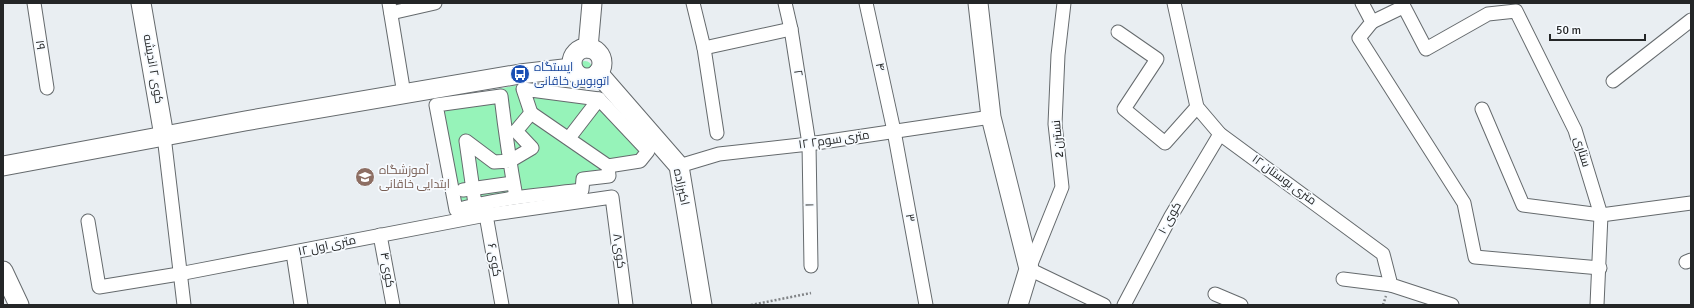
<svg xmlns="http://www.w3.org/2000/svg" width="1694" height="308" font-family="Signika,Cairo,sans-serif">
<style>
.green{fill:#96f3b9}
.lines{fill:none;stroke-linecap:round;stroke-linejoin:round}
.street-casing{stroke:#656a6d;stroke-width:15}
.secondary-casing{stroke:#656a6d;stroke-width:21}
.path{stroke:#818487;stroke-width:2.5;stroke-dasharray:2 2;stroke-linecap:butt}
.street{stroke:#fff;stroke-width:13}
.secondary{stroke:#fff;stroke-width:19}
.labels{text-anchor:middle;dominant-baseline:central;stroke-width:3.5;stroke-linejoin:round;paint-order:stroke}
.street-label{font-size:12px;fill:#242627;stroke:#f7fbff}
.transit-label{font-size:12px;fill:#164399;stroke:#f7fbff;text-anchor:start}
.education-label{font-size:12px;fill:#785e54;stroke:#f7fbff;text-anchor:start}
</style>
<rect width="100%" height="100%" fill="#e9eef2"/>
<g class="green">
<circle cx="585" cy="68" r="7"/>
<polygon points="523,84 602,95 654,151 613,169 612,179 453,214 432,102"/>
</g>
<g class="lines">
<defs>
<g id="street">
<polyline points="34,3 47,88"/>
<polyline points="389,3 404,94"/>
<polyline points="693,3 704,48 717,133"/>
<polyline points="785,3 791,29 809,144 811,266"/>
<polyline points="866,3 894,131 926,305"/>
<polyline points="1064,3 1058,55 1055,124 1062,187 1029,269 1104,305"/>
<polyline points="1174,3 1197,107 1220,134 1383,254 1391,285 1452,305"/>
<polyline points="1362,3 1372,22 1359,38 1464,203 1475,257 1600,268"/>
<polyline points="1402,3 1426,49 1488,14 1516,11 1575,130 1601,215 1597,305"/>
<polyline points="391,13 435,3"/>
<polyline points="1372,22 1403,7"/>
<polyline points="1118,32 1157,59 1124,109 1165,143 1197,107"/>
<polyline points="704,48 791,29"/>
<polyline points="1613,81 1691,20"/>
<polyline points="1482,109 1523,205 1601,215 1691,203"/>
<polyline points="531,113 523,89 599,99"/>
<polyline points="164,136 184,305"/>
<polyline points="569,138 599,99 648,151 640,161 608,166"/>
<polyline points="679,166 719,154 809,144 991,117"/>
<polyline points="463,190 513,183"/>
<path d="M475 204 466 141 494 162 510 161 532 148 516 131 531 113 608 166 609 176 583 179 582 190C540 195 497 198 456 210L436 105 501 96C505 130 510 164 516 197"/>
<polyline points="486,215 502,305"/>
<polyline points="88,221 99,287 179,274 486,215 612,197 626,305"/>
<polyline points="380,235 393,305"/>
<polyline points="293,253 301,305"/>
<polyline points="1686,262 1691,260"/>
<polyline points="1343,279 1391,285"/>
<polyline points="1215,294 1241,305"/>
<polyline points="1124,305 1171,216 1220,134"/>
</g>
<g id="secondary">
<polyline points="141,3 164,136"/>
<polyline points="978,3 991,117 1029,269 1018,305"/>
<circle cx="587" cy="63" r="15"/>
<polyline points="588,48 592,3"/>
<polyline points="598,73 679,166 702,305"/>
<polyline points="3,166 245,121 520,74 572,68"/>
<polyline points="3,271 19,305"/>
</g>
</defs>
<use href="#street" class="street-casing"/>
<use href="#secondary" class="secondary-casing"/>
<g class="path">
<polyline points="751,305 811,293"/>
<polyline points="1383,305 1386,296"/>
</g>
<use href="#street" class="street"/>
<use href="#secondary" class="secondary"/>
</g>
<defs>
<symbol id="bus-disc" viewBox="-11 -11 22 22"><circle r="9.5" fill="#1a4fb4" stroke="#f7fbff"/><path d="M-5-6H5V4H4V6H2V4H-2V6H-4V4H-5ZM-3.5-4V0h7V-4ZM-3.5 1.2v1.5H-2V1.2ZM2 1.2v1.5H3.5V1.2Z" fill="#fff"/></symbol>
<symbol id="school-disc" viewBox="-11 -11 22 22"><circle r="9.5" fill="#8d6e63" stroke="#f7fbff"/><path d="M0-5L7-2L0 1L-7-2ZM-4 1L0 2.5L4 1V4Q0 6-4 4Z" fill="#fff"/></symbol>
</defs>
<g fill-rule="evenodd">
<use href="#bus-disc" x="509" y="63" width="22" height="22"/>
<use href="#school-disc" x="354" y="166" width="22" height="22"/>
</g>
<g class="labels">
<g class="street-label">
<text transform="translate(40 45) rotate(81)">۱۹</text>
<text transform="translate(880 67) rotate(78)">۴</text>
<text transform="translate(153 69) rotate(80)">کوی ۲ اندیشه</text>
<text transform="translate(798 73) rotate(81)">۲</text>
<text transform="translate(1058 139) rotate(-95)">نسترن 2</text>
<text transform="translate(834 140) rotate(-8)">۱۲ متری سوم۲</text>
<text transform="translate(1582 152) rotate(73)">ستاری</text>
<text transform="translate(1284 180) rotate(36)">۱۲ متری بوستان</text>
<text transform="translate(681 187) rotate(78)">اکبرزاده</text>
<text transform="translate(810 205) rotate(-91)">۱</text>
<text transform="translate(910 218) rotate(80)">۳</text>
<text transform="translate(1170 218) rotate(-61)">کوی ۱۰</text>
<text transform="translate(327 246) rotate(-12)">۱۲ متری اول</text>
<text transform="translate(619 251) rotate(83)">کوی ۸</text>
<text transform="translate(494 260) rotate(80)">کوی ۶</text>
<text transform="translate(387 270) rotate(80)">کوی ۴</text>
</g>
<g class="transit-label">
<text x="534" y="67">ایستگاه<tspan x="534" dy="14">اتوبوس خاقانی</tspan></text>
</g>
<g class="education-label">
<text x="379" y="170">آموزشگاه<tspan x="379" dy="14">ابتدایی خاقانی</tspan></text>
</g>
</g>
<rect width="1694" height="308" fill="none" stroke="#242627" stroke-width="8"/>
<path d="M1550 34v6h95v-6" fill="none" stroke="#242627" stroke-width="2"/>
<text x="1556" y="34" font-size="12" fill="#242627" stroke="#f7fbff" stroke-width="3" paint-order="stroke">50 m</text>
</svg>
